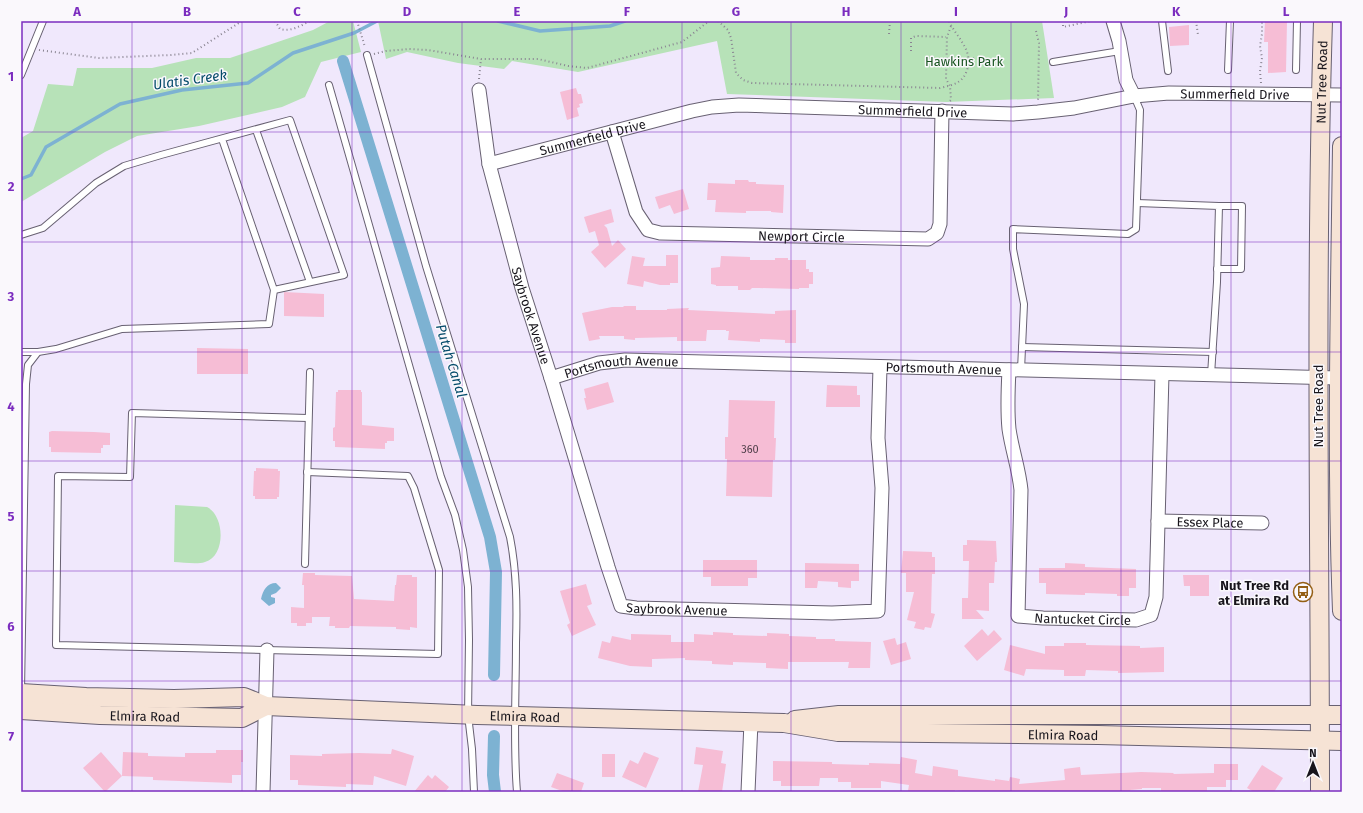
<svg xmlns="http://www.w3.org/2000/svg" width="1363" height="813" font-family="'Fira Sans',sans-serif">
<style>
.green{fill:#b7e2b8}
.water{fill:#7db2d2}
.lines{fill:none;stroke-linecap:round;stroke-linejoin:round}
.stream{stroke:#7db2d2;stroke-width:3.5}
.canal{stroke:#7db2d2;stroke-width:12}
.building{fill:#f6bdd5}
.lane-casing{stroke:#686172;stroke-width:8}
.street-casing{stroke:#686172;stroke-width:15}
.secondary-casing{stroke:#686172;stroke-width:20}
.path{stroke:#8a8592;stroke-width:2;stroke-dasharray:1 3;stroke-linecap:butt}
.lane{stroke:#fff;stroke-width:6}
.street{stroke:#fff;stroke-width:13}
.secondary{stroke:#f6e3d5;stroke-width:18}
.grid{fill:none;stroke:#7b2cbf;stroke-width:1;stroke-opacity:0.55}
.labels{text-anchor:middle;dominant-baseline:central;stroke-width:3;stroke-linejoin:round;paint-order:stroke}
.number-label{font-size:11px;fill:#503f4a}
.park-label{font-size:13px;fill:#195421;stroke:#faf8fc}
.street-label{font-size:13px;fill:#18151c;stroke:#faf8fc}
.poi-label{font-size:13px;font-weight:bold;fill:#18151c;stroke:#faf8fc;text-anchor:end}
.water-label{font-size:14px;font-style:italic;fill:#054c6b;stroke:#faf8fc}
.neatline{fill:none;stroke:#7b2cbf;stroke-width:1.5}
.grid-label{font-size:13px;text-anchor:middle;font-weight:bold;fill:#7b2cbf}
</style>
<rect width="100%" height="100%" fill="#f0e8fc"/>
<g class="green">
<polygon points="330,21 353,21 361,52 321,62 305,97 282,107 199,126 137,136 105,152 21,202 21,138 33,131 48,84 73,86 77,68 152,68 196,58 230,58 313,30"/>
<polygon points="378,21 1042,21 1054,98 946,102 727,94 717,41 578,72 512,61 504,69 458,63 407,52 386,59"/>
<path d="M175 505 207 507C225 516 226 556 205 562 196 565 183 562 174 562Z"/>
</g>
<path class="water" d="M276 583 281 588 276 593 271 595V597L275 598V603L269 606 261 599C263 590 267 583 276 583Z"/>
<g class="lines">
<g class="stream">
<polyline points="498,21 540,31 610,26 625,21"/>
<polyline points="21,179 31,175 46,147 120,104 182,90 248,83 293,53 354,33 377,21"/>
</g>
<g class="canal">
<polyline points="343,61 490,537 496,572 494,675"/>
<polyline points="494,736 493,775 495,792"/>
</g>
</g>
<g class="building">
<polygon points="1265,21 1287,21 1286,72 1268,73 1268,42 1264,42"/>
<polygon points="1189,25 1189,45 1170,46 1169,27"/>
<polygon points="576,88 578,94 581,94 583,103 579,104 580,107 577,108 579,116 567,120 560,92"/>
<polygon points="735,180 748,180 749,182 756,182 756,184 784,185 783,213 771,212 771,211 746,211 746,213 715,212 716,200 707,200 708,183 735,184"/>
<polygon points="683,189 689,209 674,214 670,205 659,209 655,197"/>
<polygon points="611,209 614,222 604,225 607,228 612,246 618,240 626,249 605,268 591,252 599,245 595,231 589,233 584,217"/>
<polygon points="666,255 678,255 678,283 670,283 670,285 660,285 644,281 643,287 627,284 632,256 645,258 643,266 666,266"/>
<polygon points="721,256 750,257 750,260 775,260 775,258 788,258 788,260 806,260 806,269 809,269 809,272 813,272 813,284 809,284 809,288 799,288 799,289 759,288 752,288 750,290 738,290 738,286 716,286 716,285 711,284 711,268 720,267"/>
<polygon points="284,292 324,294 324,317 284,316"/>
<polygon points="624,306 636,306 636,310 667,310 667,309 689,308 688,310 775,314 775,311 796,310 796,343 785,343 785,340 760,339 760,342 728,340 729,331 726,331 726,330 707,330 706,341 677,341 677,337 635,338 635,340 624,339 624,336 599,336 600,339 589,341 582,313 612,307 623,307"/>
<polygon points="197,348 248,349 248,374 197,374"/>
<polygon points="608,382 614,402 587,410 584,398 586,398 584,389"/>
<polygon points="827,385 857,386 857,395 860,395 860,407 826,407"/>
<polygon points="338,390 361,390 361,392 362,392 362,425 394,428 394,441 387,441 387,443 385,443 385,449 335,447 335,441 333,441 333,428 335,427 336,392 338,392"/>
<polygon points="729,400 775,401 774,438 776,438 775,460 773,460 772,497 726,496 727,459 725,459 725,437 728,437"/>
<polygon points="52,431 94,432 110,433 110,445 103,445 103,448 101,448 101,453 51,452 51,447 49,447 49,432"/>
<polygon points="256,468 278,469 278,471 280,471 279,497 277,497 277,499 255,499 255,496 253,496 254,471 256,471"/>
<polygon points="967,540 996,541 997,562 995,562 994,583 989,583 989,611 976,610 984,619 962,619 962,598 968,598 969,561 963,561 963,545 967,545"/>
<polygon points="903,551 932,552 932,557 935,557 935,574 932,574 931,613 935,614 931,628 925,627 924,630 914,628 916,622 907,620 914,592 906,592 906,573 901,573"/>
<polygon points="703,560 757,560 757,578 748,578 748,586 711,586 711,577 703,577"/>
<polygon points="805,563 859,564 859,581 851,581 851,588 838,587 838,582 818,581 817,588 805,588"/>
<polygon points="1065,563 1085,564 1085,567 1136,569 1136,588 1129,588 1129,596 1117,596 1117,594 1085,593 1085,595 1046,594 1046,583 1039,583 1039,568 1065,568"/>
<polygon points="303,573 315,573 315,575 352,576 354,599 394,601 395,585 396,585 397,575 412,575 412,577 417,577 417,628 410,627 410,630 396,629 396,627 350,626 349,628 335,628 335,626 329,626 330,617 312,617 312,623 306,623 306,626 297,626 297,623 291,623 291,607 304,608 304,585 302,585"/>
<polygon points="1183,575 1209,575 1209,596 1190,596 1190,586 1184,586"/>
<polygon points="586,584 592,604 587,606 596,625 572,636 567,625 570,623 560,591"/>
<polygon points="982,629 988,636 994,630 1002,639 977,661 964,646"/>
<polygon points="713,632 733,633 733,635 767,636 767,633 789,634 789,636 816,637 816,639 835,639 835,641 871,642 870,668 848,668 849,662 788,662 788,669 766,668 766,663 733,662 733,665 712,664 712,661 685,660 685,658 652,659 652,667 630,666 598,658 602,641 610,643 612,636 631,640 631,634 671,635 671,642 694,642 694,634 713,635"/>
<polygon points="895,638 897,645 906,642 911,659 891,665 883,641"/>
<polygon points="1064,643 1086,643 1086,645 1140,646 1140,648 1164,647 1164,672 1118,673 1118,671 1086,670 1085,676 1064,676 1064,670 1026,669 1024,676 1004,670 1010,645 1045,654 1045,646 1064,646"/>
<polygon points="696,747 723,751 721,763 726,764 722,792 698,792 703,765 694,764"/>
<polygon points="392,749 414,756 406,786 374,776 373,785 346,784 346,787 298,785 298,780 290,780 290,755 322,756 322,754 359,753 391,754"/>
<polygon points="216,750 243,750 243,762 241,762 241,775 232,775 232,783 153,780 153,777 122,776 105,792 83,768 101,752 122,776 123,752 148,753 148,756 185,757 185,753 216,753"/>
<polygon points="644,752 659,758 646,788 622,777 630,760 638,764"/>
<rect x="602" y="754" width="13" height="23"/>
<polygon points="901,757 917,760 915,773 932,776 933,766 958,770 958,776 995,781 995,779 1009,781 1010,777 1020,779 1019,784 1065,780 1064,769 1080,767 1081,775 1141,772 1174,773 1173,774 1214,773 1214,764 1238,764 1238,780 1226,780 1226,787 1207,787 1207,792 1161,792 1161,788 1142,788 1142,789 1130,790 1131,792 970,792 955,790 955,792 917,792 908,791 909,785 881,781 881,788 851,788 851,782 838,782 838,778 820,778 819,786 781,786 781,781 773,781 773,761 832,762 832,764 869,765 869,763 900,764"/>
<polygon points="1262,765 1283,778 1274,792 1254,792 1247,788"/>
<polygon points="557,773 584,783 581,792 565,792 551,787"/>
<polygon points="428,775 432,779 435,775 449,787 445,792 414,792"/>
</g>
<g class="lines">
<defs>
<g id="lane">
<polyline points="1162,21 1168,71"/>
<path d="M367 55 426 266 510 537C517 573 517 607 516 643 516 693 513 743 517 792"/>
<polyline points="1053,62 1120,51"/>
<polyline points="1228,70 1230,21"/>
<polyline points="1296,70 1297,21"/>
<polyline points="21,75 43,21"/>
<polyline points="329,85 441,477 455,515 463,550 468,587 469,640 468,715 472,749 474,792"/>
<polyline points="256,130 310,282"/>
<polyline points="1137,203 1219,206 1217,282 1211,375"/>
<polyline points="21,235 43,228 96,183 124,166 161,155 290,120 344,275 274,290 222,139"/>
<polyline points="1217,269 1241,269 1242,206 1219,206"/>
<polyline points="1022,347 1213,352"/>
<polyline points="21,352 38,352"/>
<polyline points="1021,370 1024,304 1013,249 1013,229 1128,234 1136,229 1140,110 1134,96"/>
<polyline points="307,472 408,476 414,488 439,570 438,654 56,645 58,476 130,477 132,413 308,418"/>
<polyline points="305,564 310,372"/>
<polyline points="21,691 26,384 28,365 38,352 56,349 122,329 269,324 274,290"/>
</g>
<g id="street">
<polyline points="1113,21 1119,41 1126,80 1134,96"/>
<path id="s1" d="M479 90 489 164 522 288 551 378 608 567 621 606 636 608 832 613 878 611 882 488 878 438 880 367"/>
<path id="s2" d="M612 132 636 212 648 230 660 233 928 239 937 233 940 224 942 111"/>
<path id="s3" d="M489 164 692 111 712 107 739 105 1013 114 1038 112 1074 108 1134 96 1169 93 1342 95"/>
<path id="s4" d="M1009 370C1008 389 1007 409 1009 429 1012 450 1019 469 1021 490L1018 616 1043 618 1136 620 1151 615 1156 597 1162 374"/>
<path id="s5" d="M551 378 599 363 625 360 1339 378"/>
<path id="s6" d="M1158 521 1262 523"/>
<polyline points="263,792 267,650"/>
<polyline points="748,792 751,722"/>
</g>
<g id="secondary">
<path d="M1342 146C1340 301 1336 456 1342 611"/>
<path id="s7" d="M21 693 86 697 174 699 244 697 266 706 477 715 784 723 838 732 1098 735 1342 741"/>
<path id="s8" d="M21 710 100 715 242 718 266 706"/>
<polyline points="795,720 839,715 1342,715"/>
<path id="s9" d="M1320 792C1320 535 1315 278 1323 21"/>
</g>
</defs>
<use href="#lane" class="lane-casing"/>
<use href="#street" class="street-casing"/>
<use href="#secondary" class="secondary-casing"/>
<g class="path">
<path d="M275 21 280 29C291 32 300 26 310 21"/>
<polyline points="357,21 365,47"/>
<path d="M718 21 728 30 731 38 736 73 743 80 752 83 940 88C953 85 963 83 967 70 974 50 956 37 949 21"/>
<polyline points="1063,21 1063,27 1091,21"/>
<polyline points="1196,21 1198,35"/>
<polyline points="1036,31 1039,43 1038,101"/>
<polyline points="889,34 890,21"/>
<polyline points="39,50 99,58 171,55 192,53 242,21"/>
<polyline points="911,51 911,38 916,36 946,37"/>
<polyline points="374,54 386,51 409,49 428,50 481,59 538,59 568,66 587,68 682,42 709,21"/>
<polyline points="970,60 974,58"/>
<polyline points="479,79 481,59"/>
<polyline points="1261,83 1260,71 1262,58 1260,46 1262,34 1262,21"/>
<polyline points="950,101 951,100 950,86 946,79 947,37 951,26"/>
</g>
<use href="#lane" class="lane"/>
<use href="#street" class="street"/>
<use href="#secondary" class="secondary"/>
</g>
<path class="grid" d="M132 21V792M242 21V792M352 21V792M462 21V792M572 21V792M682 21V792M791 21V792M901 21V792M1011 21V792M1121 21V792M1231 21V792M21 132H1342M21 242H1342M21 352H1342M21 461H1342M21 571H1342M21 681H1342"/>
<defs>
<symbol id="bus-ring" viewBox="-11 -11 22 22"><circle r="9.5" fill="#faf8fc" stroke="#945f15" stroke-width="1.5"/><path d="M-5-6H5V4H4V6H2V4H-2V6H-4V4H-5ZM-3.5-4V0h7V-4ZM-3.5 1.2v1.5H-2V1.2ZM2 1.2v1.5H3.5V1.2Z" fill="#945f15"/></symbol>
</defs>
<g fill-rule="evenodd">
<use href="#bus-ring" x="1292" y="581" width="22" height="22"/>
</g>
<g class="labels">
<g class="number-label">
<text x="750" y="449">360</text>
</g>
<g class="park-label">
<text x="964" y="61">Hawkins Park</text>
</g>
<g class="street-label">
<text stroke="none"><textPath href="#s9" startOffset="710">Nut Tree Road</textPath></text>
<text stroke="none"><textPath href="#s3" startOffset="755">Summerfield Drive</textPath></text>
<text stroke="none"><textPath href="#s3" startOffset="431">Summerfield Drive</textPath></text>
<text stroke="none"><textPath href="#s3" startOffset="107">Summerfield Drive</textPath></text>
<text stroke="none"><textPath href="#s2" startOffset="259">Newport Circle</textPath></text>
<text stroke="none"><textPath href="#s1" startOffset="232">Saybrook Avenue</textPath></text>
<text stroke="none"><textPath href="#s5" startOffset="72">Portsmouth Avenue</textPath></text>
<text stroke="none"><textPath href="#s5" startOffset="395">Portsmouth Avenue</textPath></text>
<text transform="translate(1318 406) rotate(-90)">Nut Tree Road</text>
<text stroke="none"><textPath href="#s6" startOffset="52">Essex Place</textPath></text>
<text stroke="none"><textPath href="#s1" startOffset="592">Saybrook Avenue</textPath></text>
<text stroke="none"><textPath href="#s4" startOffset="312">Nantucket Circle</textPath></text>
<text stroke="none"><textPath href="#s8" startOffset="124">Elmira Road</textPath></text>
<text stroke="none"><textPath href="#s7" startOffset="506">Elmira Road</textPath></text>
<text stroke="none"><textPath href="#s7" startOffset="1045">Elmira Road</textPath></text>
</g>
<g class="poi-label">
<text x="1289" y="585">Nut Tree Rd<tspan x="1289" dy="15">at Elmira Rd</tspan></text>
</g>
<g class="water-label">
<text transform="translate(190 80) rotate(-8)">Ulatis Creek</text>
<text transform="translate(451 361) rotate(73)">Putah Canal</text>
</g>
</g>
<rect width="1363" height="813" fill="none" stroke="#faf8fc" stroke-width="44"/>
<g transform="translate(1313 763)" stroke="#faf8fc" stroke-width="3" paint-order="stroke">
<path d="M0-3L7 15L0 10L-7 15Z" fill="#18151c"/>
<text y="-6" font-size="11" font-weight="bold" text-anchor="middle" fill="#18151c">N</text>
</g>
<rect x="22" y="22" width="1319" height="769" class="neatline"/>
<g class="grid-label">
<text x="77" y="16">A</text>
<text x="187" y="16">B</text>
<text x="297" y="16">C</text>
<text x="407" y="16">D</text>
<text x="517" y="16">E</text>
<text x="627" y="16">F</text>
<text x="736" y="16">G</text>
<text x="846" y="16">H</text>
<text x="956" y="16">I</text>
<text x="1066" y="16">J</text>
<text x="1176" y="16">K</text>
<text x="1286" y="16">L</text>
<text x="11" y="81">1</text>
<text x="11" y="191">2</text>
<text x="11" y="301">3</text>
<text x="11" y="411">4</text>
<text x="11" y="521">5</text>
<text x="11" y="631">6</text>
<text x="11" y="741">7</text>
</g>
</svg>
